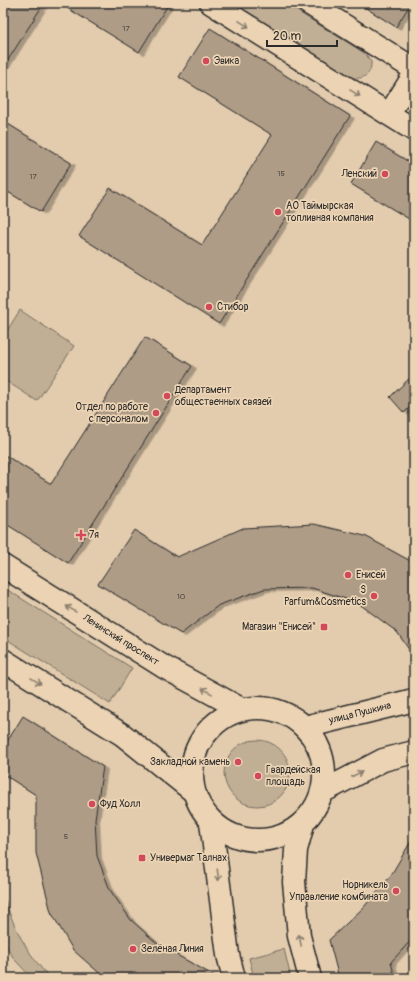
<svg xmlns="http://www.w3.org/2000/svg" width="417" height="981" font-family="Pangolin,sans-serif">
<style>
.green{fill:#c1af95;stroke:#766d60}
.building{fill:#ae9c87;stroke:#2b2b2b;filter:url(#shadow)}
.lines{fill:none;stroke-linecap:round;stroke-linejoin:round}
.minor-casing{stroke:#2b2b2b;stroke-width:24}
.tertiary-casing{stroke:#2b2b2b;stroke-width:25}
.secondary-casing{stroke:#2b2b2b;stroke-width:25}
.minor{stroke:#ebd3b3;stroke-width:21}
.tertiary{stroke:#ebd3b3;stroke-width:22}
.secondary{stroke:#ebd3b3;stroke-width:22}
.oneway{stroke:#8b7f6f}
.poi-dot{fill:#d1495b;stroke:#ebd3b3;stroke-width:1.5}
.labels{text-anchor:middle;dominant-baseline:central;stroke-width:3.5;stroke-linejoin:round;paint-order:stroke}
.number-label{font-size:8px;fill:#4c4742}
.poi-label{font-size:10px;fill:#2b2b2b;stroke:#ebd3b3;text-anchor:start}
.street-label{font-size:10px;fill:#2b2b2b;stroke:#ebd3b3}
</style>
<defs>
<filter id="shadow"><feDropShadow dx="4.5" dy="2.5" stdDeviation="0" flood-color="#0004"/></filter>
</defs>
<rect width="100%" height="100%" fill="#e3ccae"/>
<filter id="ink" filterUnits="userSpaceOnUse"><feTurbulence type="fractalNoise" baseFrequency=".025" numOctaves="2"/><feDisplacementMap in="SourceGraphic" scale="8" xChannelSelector="R" yChannelSelector="G"/><feConvolveMatrix kernelMatrix="1 2 1 2 8 2 1 2 1" color-interpolation-filters="sRGB"/></filter>
<g filter="url(#ink)">
<g class="green">
<path d="M233 3H284L366 54 371 62C372 74 363 81 351 77Z"/>
<polygon points="20,310 74,346 37,401 3,379 3,337"/>
<polygon points="3,587 132,668 110,704 3,637"/>
<circle cx="257" cy="773" r="33"/>
<path d="M3 893C11 924 28 955 50 978H32L14 959 3 940Z"/>
<polygon points="284,949 291,978 254,978 249,958"/>
</g>
<g class="building">
<polygon points="3,3 44,3 3,68"/>
<polygon points="59,3 169,3 139,52"/>
<polygon points="358,3 411,3 396,27"/>
<polygon points="210,28 350,116 219,324 79,236 110,188 202,245 272,135 179,77"/>
<polygon points="3,121 71,163 41,212 3,189"/>
<polygon points="376,142 414,165 414,222 351,184"/>
<polygon points="145,337 192,366 68,563 3,522 3,454 51,484"/>
<polygon points="414,374 414,403 404,413 390,397"/>
<polygon points="314,524 365,536 414,563 414,657 397,632 358,603 312,588 264,589 219,605 181,634 98,584 134,530 177,557 243,528"/>
<polygon points="23,716 103,767 95,819 97,856 110,890 131,920 159,945 218,978 105,978 73,950 51,912 36,853 36,795 3,774 3,748"/>
<polygon points="414,836 414,937 391,962 395,978 339,978 329,940 364,907 391,875"/>
</g>
<g class="lines">
<defs>
<polyline id="minor" points="389,114 414,74"/>
<g id="tertiary">
<polyline points="211,3 414,130"/>
<polyline points="308,3 414,69"/>
<polyline points="305,727 414,700"/>
<polyline points="322,792 383,760 414,752"/>
</g>
<g id="secondary">
<polyline points="3,566 164,667 241,709"/>
<polyline points="3,660 123,735 193,791"/>
<circle cx="258" cy="774" r="66"/>
<polyline points="211,822 228,955 234,978"/>
<polyline points="303,824 296,850 294,882 299,936 310,978"/>
</g>
</defs>
<use href="#minor" class="minor-casing"/>
<use href="#tertiary" class="tertiary-casing"/>
<use href="#secondary" class="secondary-casing"/>
<use href="#minor" class="minor"/>
<use href="#tertiary" class="tertiary"/>
<use href="#secondary" class="secondary"/>
</g>
<defs><path id="oneway-shaft" d="M-6 0H5M1.5-3L5.5 0L1.5 3" fill="none" stroke-width="1.6" stroke-linecap="round" stroke-linejoin="round"/></defs>
<g class="oneway">
<use href="#oneway-shaft" transform="translate(244 24) rotate(32)"/>
<use href="#oneway-shaft" transform="translate(355 93) rotate(32)"/>
<use href="#oneway-shaft" transform="translate(71 609) rotate(-148)"/>
<use href="#oneway-shaft" transform="translate(36 681) rotate(32)"/>
<use href="#oneway-shaft" transform="translate(207 691) rotate(-151)"/>
<use href="#oneway-shaft" transform="translate(357 774) rotate(-28)"/>
<use href="#oneway-shaft" transform="translate(218 875) rotate(83)"/>
<use href="#oneway-shaft" transform="translate(300 940) rotate(-102)"/>
</g>
</g>
<g class="poi-dot">
<circle cx="206" cy="61" r="4"/>
<circle cx="385" cy="174" r="4"/>
<circle cx="278" cy="212" r="4"/>
<circle cx="209" cy="307" r="4"/>
<circle cx="167" cy="396" r="4"/>
<circle cx="156" cy="413" r="4"/>
<path d="M79 529h4v4h4v4h-4v4h-4v-4h-4v-4h4z"/>
<circle cx="348" cy="575" r="4"/>
<circle cx="374" cy="596" r="4"/>
<rect x="320" y="623" width="8" height="8" rx="2"/>
<circle cx="238" cy="762" r="4"/>
<circle cx="258" cy="776" r="4"/>
<circle cx="92" cy="804" r="4"/>
<rect x="138" y="854" width="8" height="8" rx="2"/>
<circle cx="396" cy="891" r="4"/>
<circle cx="133" cy="949" r="4"/>
</g>
<g class="labels">
<g class="number-label">
<text x="126" y="28">17</text>
<text x="281" y="173">15</text>
<text x="33" y="176">17</text>
<text x="181" y="596">10</text>
<text x="66" y="836">5</text>
</g>
<g class="poi-label">
<text x="214" y="61">Эвика</text>
<text x="377" y="174" text-anchor="end">Ленский</text>
<text x="286" y="206">АО Таймырская<tspan x="286" dy="12">топливная компания</tspan></text>
<text x="217" y="307">Стибор</text>
<text x="175" y="390">Департамент<tspan x="175" dy="12">общественных связей</tspan></text>
<text x="148" y="407" text-anchor="end">Отдел по работе<tspan x="148" dy="12">с персоналом</tspan></text>
<text x="89" y="535">7я</text>
<text x="356" y="575">Енисей</text>
<text x="366" y="590" text-anchor="end">S<tspan x="366" dy="12">Parfum&amp;Cosmetics</tspan></text>
<text x="316" y="627" text-anchor="end">Магазин "Енисей"</text>
<text x="230" y="762" text-anchor="end">Закладной камень</text>
<text x="266" y="770">Гвардейская<tspan x="266" dy="12">площадь</tspan></text>
<text x="100" y="804">Фуд Холл</text>
<text x="150" y="858">Универмаг Талнах</text>
<text x="388" y="885" text-anchor="end">Норникель<tspan x="388" dy="12">Управление комбината</tspan></text>
<text x="141" y="949">Зелёная Линия</text>
</g>
<g class="street-label">
<text transform="translate(121 640) rotate(32)">Ленинский проспект</text>
<text transform="translate(360 713) rotate(-14)">улица Пушкина</text>
</g>
</g>
<rect width="417" height="981" fill="none" stroke="#ebd3b3" stroke-width="16"/>
<rect x="8" y="8" width="401" height="965" fill="none" stroke="#2b2b2b" stroke-width="1.5" filter="url(#ink)"/>
<path d="M267 40v6h70v-6" fill="none" stroke="#2b2b2b" stroke-width="2"/>
<text x="273" y="40" font-size="12" fill="#2b2b2b" stroke="#ebd3b3" stroke-width="3" paint-order="stroke">20 m</text>
</svg>
